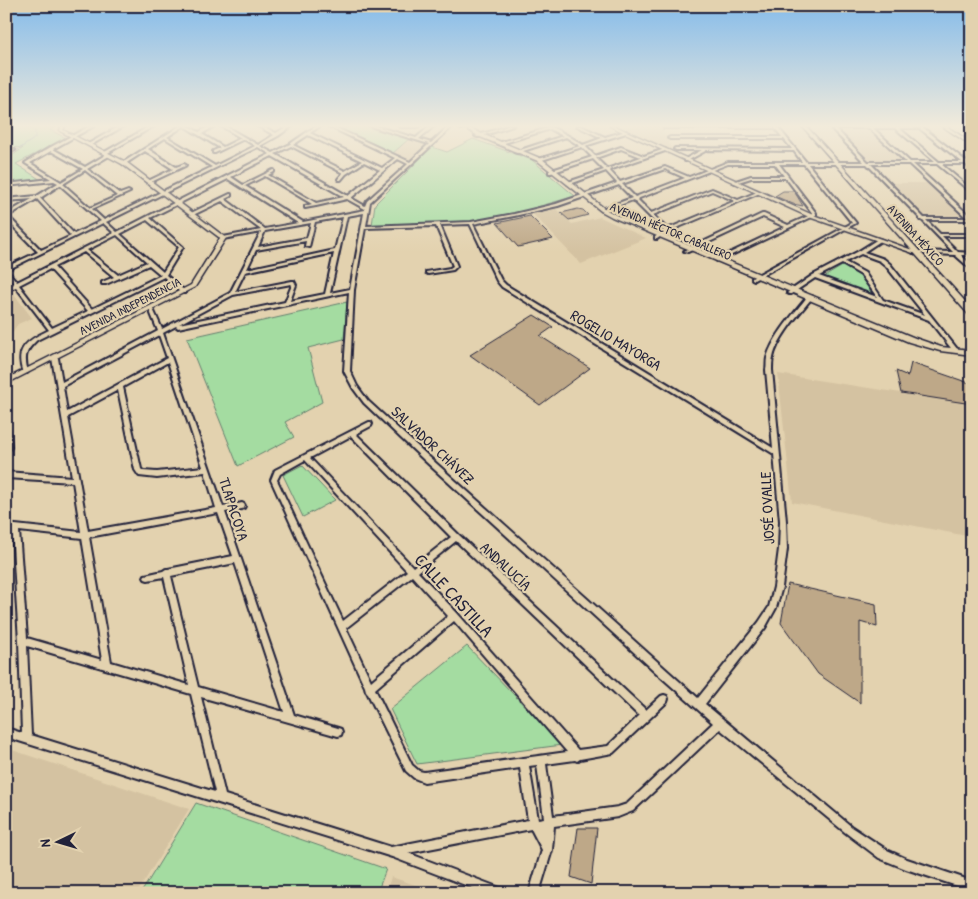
<svg xmlns="http://www.w3.org/2000/svg" width="978" height="899" font-family="'Patrick Hand',sans-serif">
<style>
.built{fill:#d4c2a1}
.green{fill:#a4dca1;stroke:#637f6e}
.lines{fill:none;stroke-linecap:round;stroke-linejoin:round}
.stream{stroke:#6384a6;stroke-width:1}
.building{fill:#bea888;stroke:#22223b}
.minor-casing{stroke:#22223b;stroke-width:4}
.tertiary-casing{stroke:#22223b;stroke-width:3}
.secondary-casing{stroke:#22223b;stroke-width:3}
.minor{fill:#e3d2af;fill-rule:evenodd}
.tertiary{fill:#e3d2af;fill-rule:evenodd}
.secondary{fill:#e3d2af;fill-rule:evenodd}
.labels{text-anchor:middle;dominant-baseline:central;stroke-width:4.5;stroke-linejoin:round;paint-order:stroke}
.far-street-label{font-size:12px;fill:#22223b;stroke:#e3d2af}
.street-label{font-size:15px;fill:#22223b;stroke:#e3d2af}
.near-street-label{font-size:18px;fill:#22223b;stroke:#e3d2af}
</style>
<rect width="100%" height="100%" fill="#e3d2af"/>
<filter id="ink" filterUnits="userSpaceOnUse"><feTurbulence type="fractalNoise" baseFrequency=".02" numOctaves="2"/><feDisplacementMap in="SourceGraphic" scale="10" xChannelSelector="R" yChannelSelector="G"/><feConvolveMatrix kernelMatrix="1 2 1 2 8 2 1 2 1" color-interpolation-filters="sRGB"/></filter>
<g filter="url(#ink)">
<g class="built">
<polygon points="617,126 661,126 672,150"/>
<polygon points="837,128 870,130 902,161 870,161"/>
<polygon points="410,138 428,144 410,161 392,153"/>
<polygon points="893,183 930,183 964,215 924,216"/>
<polygon points="556,209 572,224 600,217 646,238 581,264 533,214"/>
<polygon points="11,290 32,318 18,324 6,341 6,292"/>
<polygon points="778,374 972,404 972,537 792,502"/>
<polygon points="6,748 189,809 137,893 6,893"/>
<polygon points="391,877 439,893 386,893"/>
</g>
<g class="green">
<polygon points="6,126 57,126 50,130 66,138 16,164 41,180 6,184 6,160 23,148 6,147"/>
<polygon points="352,126 370,126 410,138 393,153 342,129"/>
<polygon points="473,139 532,160 575,196 513,214 473,222 372,225 375,204 432,147 447,152"/>
<path d="M844 265C858 272 868 279 871 294L824 277Z"/>
<polygon points="347,302 344,339 308,348 322,402 285,422 294,437 238,466 187,338"/>
<polygon points="302,465 335,500 303,517 283,475"/>
<polygon points="467,646 562,745 417,764 390,709"/>
<polygon points="196,803 386,869 377,893 141,893"/>
</g>
<g class="lines">
<polyline class="stream" points="6,158 35,138 35,131 28,127 19,126"/>
</g>
<g class="building">
<polygon points="783,191 794,191 803,206 793,204 775,196"/>
<polygon points="578,209 583,210 588,215 569,220 561,213"/>
<polygon points="530,216 553,239 518,247 497,223"/>
<polygon points="534,315 553,327 540,336 590,368 540,405 470,355"/>
<polygon points="911,363 972,384 972,404 901,393 896,371 908,376"/>
<polygon points="788,584 876,604 877,627 860,622 860,703 818,674 781,623"/>
<polygon points="578,828 597,828 591,884 571,877"/>
</g>
<g class="lines">
<defs>
<g id="minor">
<path d="M90 126H94L53 149 85 167 107 154H109V156L87 169 120 194 128 191 130 192 92 209 104 220 212 167 165 138 148 149 176 167 184 164 186 165 185 166 149 183 147 182 148 181 173 169 145 151 125 164 122 163 180 126H184L167 137 215 166 255 146 244 139 215 153H213V151L220 148 184 126H188L199 132 210 126H214L202 134 223 147 241 138 221 126H225L258 145 274 135 258 126H262L276 133 288 126H292L278 136 260 146 273 153 290 144 316 126H320L310 133 382 168 395 158 328 126H332L410 162 429 144 370 126H375L416 138 430 126H434L419 139 431 143 449 126H453L370 202 366 226 471 222 514 214 556 204 617 183 606 171 570 184H568V182L604 170 593 159 551 173H549V171L592 157 582 147 539 161V159L580 146 566 137 517 153 514 152 563 136 550 129 501 144 498 143 548 128 545 126C555 127 574 139 583 145L602 138 577 126H581L605 137 626 131V133L585 146 595 156 621 147 644 156 665 149V151L609 170 620 182 665 167 689 177 728 162H802L794 151 707 150 687 161H685V159L702 150H676L674 149 675 148 792 149 784 139H670L668 138 670 137H782L775 128H664L665 126H777L806 162H864L829 126H921L967 162H972V164H969L972 166V169L965 164H941L972 190V193L937 164H913L972 218V220H926L940 234H972V236H942L958 252 972 253V255H961L972 266V270L955 255 913 253V251H915L953 252 922 220H920V218L867 164H808L856 223 754 280 752 279V278L852 223 804 164H779L816 213V215L719 261H717V259L785 227 763 217 688 252 684 251 762 214H764L788 225 813 214 786 178H751L735 183 733 182 751 176H784L775 164H728L637 199 651 213 712 189 738 200 757 192 760 193 667 232 657 239H655V237L664 231 633 200 604 211H602V209L632 198 619 185 558 206 514 216 473 224 501 280 506 285 773 448 766 370C767 366 766 362 767 358 772 338 795 312 808 296H812V298C799 314 777 338 773 358 772 362 772 366 772 370L786 521 787 549 782 587 776 608 765 628 705 704 852 827 887 850 907 859 972 881V891L906 869 879 858 846 833 720 729 633 811 618 817 554 826 552 850 539 893H529L542 850 531 829 408 853 500 888 504 889 505 893H486L392 857 6 737V728L22 733 19 641 12 531 6 530V524L81 532 73 482 6 478V472L72 477 52 358 55 356 58 358 62 382 158 331 149 309V308H153V309L162 329 230 293 261 232 223 239 221 238 223 237 261 230 222 201 193 215H191V213L230 194H231V196L225 199 265 229 298 223 228 179 150 218 183 247 166 275 185 291V293H181L164 277 37 340C25 351 24 357 28 372L27 373H23C14 348 28 340 49 330L16 287 6 291V288L14 284 6 274V267L38 252 6 219V214L32 199 6 201V199L37 196 58 183 54 181 6 186V184L51 179 25 163 49 148ZM835 128H869L906 162H868ZM873 128H895L935 162H910ZM899 128H919L962 162H939ZM308 135 362 161 345 171 293 145ZM291 146 343 173 338 179 339 180H341L346 174 364 162 380 170 348 196 275 154ZM258 147 270 154 117 232 106 222ZM621 149 641 157 607 169 596 158ZM51 151 83 169 61 182 30 163ZM272 156 344 197 316 203 268 175 274 172V170H273L243 185 231 177ZM398 159 408 164 367 201 365 206 351 198ZM871 164H909L967 218H924ZM665 169 685 178 635 197 622 184ZM85 170 117 196 90 208 63 184ZM265 176 312 204 305 206V208L316 206 347 199 365 209V210L303 222 245 186ZM60 185 101 221 74 234 40 198ZM712 191 735 201 667 229 653 215ZM37 199 71 236 41 250 8 216ZM364 213 350 289 330 293 347 216ZM343 217 335 250 247 269 256 250 306 241 305 246 309 247 315 222ZM147 220 179 247 163 272 120 234ZM103 223 114 233 17 282 7 270ZM311 223 307 238 258 247 265 231ZM470 224 497 281 502 287 774 454 780 521 779 549 774 587 769 607 759 622 698 698 428 456 368 401 357 386 350 371 354 290 365 228 436 226 453 266 450 268 426 272V273L428 274 453 270 457 266 440 225ZM117 235 147 262 118 275 87 250ZM84 252 114 277 102 282V284H106L149 265 161 275 92 309 54 267ZM334 253 325 294 290 301 296 285 294 281H292L235 292 245 272ZM50 269 88 311 52 328 19 285ZM291 284 292 285 285 302 179 324 233 295ZM349 292 344 371 353 388 364 403 424 460 660 676 713 723 627 804 618 807 553 816 546 764 575 760 577 761 580 759 613 753 667 702 668 699 667 696 664 695 661 696 646 710 459 535 356 434 371 426 372 424 371 422H369L275 470 271 480 365 687 366 691 367 692 406 771 414 778 424 782 520 768 528 820 391 847 225 795 201 697 338 736 341 735 342 732 341 729 338 728 294 715 225 512 242 509 244 508 245 506 244 504 242 503 223 507 163 333 176 326 178 328ZM159 335 167 358 67 412 63 386ZM168 362 203 467 157 472 143 471 141 469 123 387ZM118 390 135 470 139 476 157 478 205 472 216 508 88 531 68 417ZM351 436 451 537 413 567 310 458ZM305 460 407 571 343 621 277 480 280 474ZM218 513 233 556 168 569H166L163 571 145 575 144 577 145 579 148 580 164 577 189 685 111 662 89 537ZM19 531 82 538 102 660 27 638ZM456 541 639 716 608 746 578 750 457 613 418 572ZM235 563 284 712 198 687 171 576ZM412 576 448 616 371 681 346 628ZM454 621 567 752 424 772 419 771 412 765 375 689ZM27 646 191 694 215 792 31 735ZM537 765 544 818 538 819 529 766Z"/>
<polygon points="120,126 124,126 91,145 88,144"/>
<polygon points="150,126 154,126 106,154 103,153"/>
<polygon points="399,126 419,126 417,127 401,127"/>
<polygon points="465,126 470,126 461,129 459,128"/>
<polygon points="508,126 513,126 478,137 475,136"/>
<polygon points="969,126 972,126 972,127 970,127"/>
<polygon points="6,149 13,149 15,150 13,151 6,151"/>
<path d="M878 239 882 240 864 252 884 259 890 264 958 350V352H954L929 320 815 278 791 294H789L787 293 813 275 859 251ZM861 254 880 261 886 266 925 315 883 300 865 273 845 262ZM842 264 861 275 877 297 819 276Z"/>
<polygon points="6,427 9,429 11,447 10,449 6,449"/>
</g>
<g id="tertiary">
<polygon points="61,126 65,126 63,130 126,162 226,238 195,287 6,384 6,379 191,285 220,238 122,164 60,131"/>
<polygon points="610,126 615,126 813,215 918,252 913,253 809,217"/>
<polygon points="942,126 946,126 972,143 972,146"/>
</g>
<g id="secondary">
<polygon points="462,126 467,126 482,134 542,159 605,209 616,215 915,338 941,347 972,350 972,355 940,351 909,342 612,217 601,211 538,161 478,136"/>
<polygon points="802,126 806,126 972,309 972,316 970,316"/>
</g>
</defs>
<use href="#minor" class="minor-casing"/>
<use href="#tertiary" class="tertiary-casing"/>
<use href="#secondary" class="secondary-casing"/>
<use href="#minor" class="minor"/>
<use href="#tertiary" class="tertiary"/>
<use href="#secondary" class="secondary"/>
</g>
</g>
<linearGradient id="sky" x2="0" y2="1"><stop stop-color="#84bbea"/><stop offset="0.5" stop-color="#f2ebdb"/><stop offset="1" stop-color="#f2ebdb" stop-opacity="0"/></linearGradient>
<rect width="978" height="252" fill="url(#sky)"/>
<g class="labels">
<g class="far-street-label">
<text transform="translate(671 231) rotate(23)">AVENIDA HÉCTOR CABALLERO</text>
<text transform="translate(916 235) rotate(48)">AVENIDA MÉXICO</text>
<text transform="translate(130 306) rotate(-27)">AVENIDA INDEPENDENCIA</text>
</g>
<g class="street-label">
<text transform="translate(616 340) rotate(31)">ROGELIO MAYORGA</text>
<text transform="translate(433 445) rotate(43)">SALVADOR CHÁVEZ</text>
<text transform="translate(767 508) rotate(-93)">JOSÉ OVALLE</text>
<text transform="translate(234 509) rotate(72)">TLAPACOYA</text>
<text transform="translate(506 566) rotate(43)">ANDALUCÍA</text>
</g>
<g class="near-street-label">
<text transform="translate(454 595) rotate(47)">CALLE CASTILLA</text>
</g>
</g>
<rect width="978" height="899" fill="none" stroke="#e3d2af" stroke-width="25"/>
<rect x="12" y="12" width="953" height="874" fill="none" stroke="#22223b" stroke-width="2" filter="url(#ink)"/>
<g transform="translate(58 842) rotate(265)" stroke="#e3d2af" stroke-width="4" paint-order="stroke">
<path d="M0-4L9 19L0 12L-9 19Z" fill="#22223b"/>
<text y="-8" font-size="14" font-weight="bold" text-anchor="middle" fill="#22223b">N</text>
</g>
</svg>
